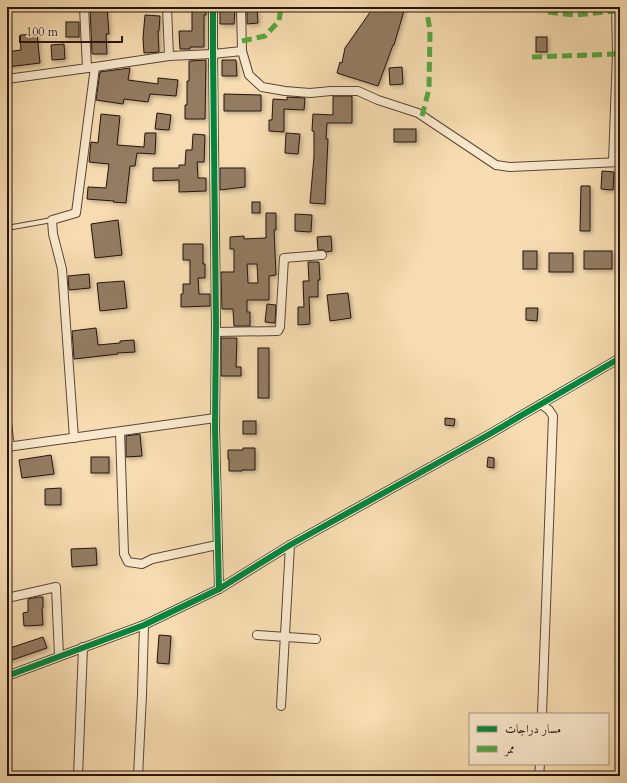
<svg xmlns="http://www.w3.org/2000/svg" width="627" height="783" font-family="Cardo,Amiri,serif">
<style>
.building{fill:#937c62;stroke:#27140e;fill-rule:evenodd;filter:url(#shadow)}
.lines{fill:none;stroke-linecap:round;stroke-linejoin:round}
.service-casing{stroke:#5b4636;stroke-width:6}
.minor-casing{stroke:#5b4636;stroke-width:10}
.service{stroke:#f9e8cc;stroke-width:4}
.minor{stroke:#f9e8cc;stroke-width:8}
.quiet{stroke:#53a841;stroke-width:5;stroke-dasharray:10 5;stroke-linecap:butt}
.cycleway-casing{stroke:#f9e8cc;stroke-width:8}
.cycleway{stroke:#00873e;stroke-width:6}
</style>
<defs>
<filter id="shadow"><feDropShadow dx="2" dy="2" stdDeviation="2" flood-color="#0004"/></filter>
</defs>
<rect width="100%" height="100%" fill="#f6dcb0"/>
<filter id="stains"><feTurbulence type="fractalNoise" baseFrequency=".005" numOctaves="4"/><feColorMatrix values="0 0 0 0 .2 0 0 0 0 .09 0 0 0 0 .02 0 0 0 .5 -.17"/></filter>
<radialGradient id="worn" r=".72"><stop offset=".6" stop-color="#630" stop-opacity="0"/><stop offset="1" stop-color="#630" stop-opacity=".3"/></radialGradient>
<g class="building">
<polygon points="90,7 107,7 109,34 106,34 107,54 92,54"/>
<polygon points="192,7 206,7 206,15 204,15 204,47 190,47 190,49 180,49 179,31 192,31"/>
<polygon points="220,7 235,8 234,24 220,24"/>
<polygon points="389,7 405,7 394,45 393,45 378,86 337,73 340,62 342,63 345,48 373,8 387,12"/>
<polygon points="257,9 258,23 247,24 247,10"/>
<polygon points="145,15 160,16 159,31 158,31 159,52 144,53 143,38"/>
<rect x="66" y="22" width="13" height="15"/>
<polygon points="37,34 40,63 7,67 7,52 21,50 20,35"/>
<rect x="536" y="37" width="11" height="15"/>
<polygon points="64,44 65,59 52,60 51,45"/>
<polygon points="206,60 205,119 185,119 185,105 187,105 187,81 189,81 189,61"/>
<polygon points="222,60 236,60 237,76 222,76"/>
<polygon points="402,67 403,84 390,85 389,68"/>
<polygon points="130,68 128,80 158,84 158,78 178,80 176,96 150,94 148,102 124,99 123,104 96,100 100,72"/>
<polygon points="224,94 261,95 261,111 224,111"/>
<polygon points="333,96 352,96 352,123 327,123 326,139 328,139 325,204 310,203 314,156 314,131 312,131 313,114 333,115"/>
<polygon points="287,97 305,98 304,110 284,109 284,132 269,131 269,120 272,120 273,99 287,100"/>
<polygon points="157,113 171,115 169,130 155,129"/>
<polygon points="101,114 120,116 117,145 144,147 145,133 156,133 155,154 137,153 135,166 130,166 126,203 113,202 114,201 87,199 88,187 106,188 109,164 89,162 91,142 98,143"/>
<rect x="394" y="129" width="22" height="13"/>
<polygon points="286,133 300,134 298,154 285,153"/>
<polygon points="193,134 205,135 204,162 197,162 198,178 206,178 206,191 179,192 179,180 153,181 153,168 179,168 179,165 185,165 186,150 192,150"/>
<polygon points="220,168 245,168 245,187 220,190"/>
<polygon points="602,171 614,172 613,190 601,189"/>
<polygon points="581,186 590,186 590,231 580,231"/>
<rect x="252" y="202" width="8" height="11"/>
<path d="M266 213H276V230H274L276 275 269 276V300H247V312H250V326H234L233 309H222L221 272H234V249H230V237L244 236V239L266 238ZM247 264H257L258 283H248Z"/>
<polygon points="295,214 312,215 311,232 295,231"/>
<polygon points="118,220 122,255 95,258 91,224"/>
<polygon points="331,236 332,251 326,252 324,250 318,250 317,237"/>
<polygon points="183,244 203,244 203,264 205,264 205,278 198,278 199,294 210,294 210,306 181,307 181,294 183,294 183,284 190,284 190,260 183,260"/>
<rect x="523" y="251" width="14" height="18"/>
<rect x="584" y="251" width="28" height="18"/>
<rect x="549" y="253" width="24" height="19"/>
<polygon points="308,262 319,262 320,280 318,280 318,297 309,297 310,324 298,325 298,307 304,307 303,281 309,281"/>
<polygon points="89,274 90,288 69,290 68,276"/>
<polygon points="124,281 127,308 100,311 97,283"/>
<polygon points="348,293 351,318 330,321 327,295"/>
<polygon points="267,304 276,305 275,323 265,322"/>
<polygon points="526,308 538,308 537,321 526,320"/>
<polygon points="96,328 98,345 120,343 120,341 134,340 135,352 117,353 118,354 74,359 72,331"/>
<polygon points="221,338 237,338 236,367 241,367 241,376 221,376"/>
<rect x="258" y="348" width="11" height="50"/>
<polygon points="445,418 455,419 454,426 445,425"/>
<rect x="243" y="421" width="13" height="13"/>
<polygon points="140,434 142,456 126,457 126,436"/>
<polygon points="243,448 255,448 255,470 242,470 242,471 229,471 229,459 228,459 228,450 243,450"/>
<polygon points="51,455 54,474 22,478 19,460"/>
<rect x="91" y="457" width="18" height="16"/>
<polygon points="488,457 494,458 494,468 487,467"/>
<polygon points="61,488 61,505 45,505 45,489"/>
<polygon points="96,548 97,565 72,567 71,549"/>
<polygon points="38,597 43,597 43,608 42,608 43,625 24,626 23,613 28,612 28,599"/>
<polygon points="159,635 171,636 169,664 157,663"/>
<polygon points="43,637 47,648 9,661 7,655 7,649"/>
</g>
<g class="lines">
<defs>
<polyline id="service" points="7,228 52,220"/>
<g id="minor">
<polyline points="84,7 87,68"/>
<polyline points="167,7 169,56"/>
<polyline points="213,7 213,54 216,325 215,428 219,589"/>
<polyline points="241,7 242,51 249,75 262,87 285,91 310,93 331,91 358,91 378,100 418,113 496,165 510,167 620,162"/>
<polyline points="7,79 95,67 169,56 213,54 242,51"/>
<polyline points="613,162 617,54 616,7"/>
<polyline points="216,332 278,331 280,327 284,258 322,255"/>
<polyline points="541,404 549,410 553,416 542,714"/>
<polyline points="7,423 10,447"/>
<polyline points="120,432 124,554 128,562 142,564 152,559 217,545"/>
<polyline points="74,438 62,269 53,234 52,220 76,213 95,67"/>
<polyline points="7,447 215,418"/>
<polyline points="7,598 56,587 59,656"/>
<polyline points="257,635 316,639"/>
<polyline points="7,676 144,625 219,589 290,545 488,435 620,358"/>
<polyline points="281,706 290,545"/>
<polyline points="78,776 83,647"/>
<polyline points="138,776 142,695 144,625"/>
<polyline points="539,776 540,764"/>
</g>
</defs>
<use href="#service" class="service-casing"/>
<use href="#minor" class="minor-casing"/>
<use href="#service" class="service"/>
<use href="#minor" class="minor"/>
<g class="quiet">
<polyline points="548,12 574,15 616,11"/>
<polyline points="242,41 265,36 279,21 281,7"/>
<polyline points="532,57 617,54"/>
<polyline points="422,116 429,89 430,30 426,7"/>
</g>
<defs>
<g id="cycleway">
<polyline points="213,7 213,54 216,325 215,428 219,589"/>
<polyline points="7,676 144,625 219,589 290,545 488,435 620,358"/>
</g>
</defs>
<use href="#cycleway" class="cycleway-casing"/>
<use href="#cycleway" class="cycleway"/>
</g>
<rect width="627" height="783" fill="none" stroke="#f6dcb0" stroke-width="24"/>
<rect x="8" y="8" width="611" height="767" fill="none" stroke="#27140e" stroke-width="2"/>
<rect x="12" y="12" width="603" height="759" fill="none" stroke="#27140e"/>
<rect x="469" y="713" width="140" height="52" fill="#f9e8cc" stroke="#a59380"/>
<rect x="477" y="726" width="20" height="6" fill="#00873e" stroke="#a59380"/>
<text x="505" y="733" font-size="12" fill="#27140e">مسار دراجات</text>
<rect x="477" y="746" width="20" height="6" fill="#53a841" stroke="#a59380"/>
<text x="505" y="753" font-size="12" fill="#27140e">ممر</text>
<path d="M20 36v6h102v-6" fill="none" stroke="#27140e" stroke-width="2"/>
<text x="26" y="36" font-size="12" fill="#27140e" stroke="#f9e8cc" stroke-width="3" paint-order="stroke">100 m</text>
<rect width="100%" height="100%" filter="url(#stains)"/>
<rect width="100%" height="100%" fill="url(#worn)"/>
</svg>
